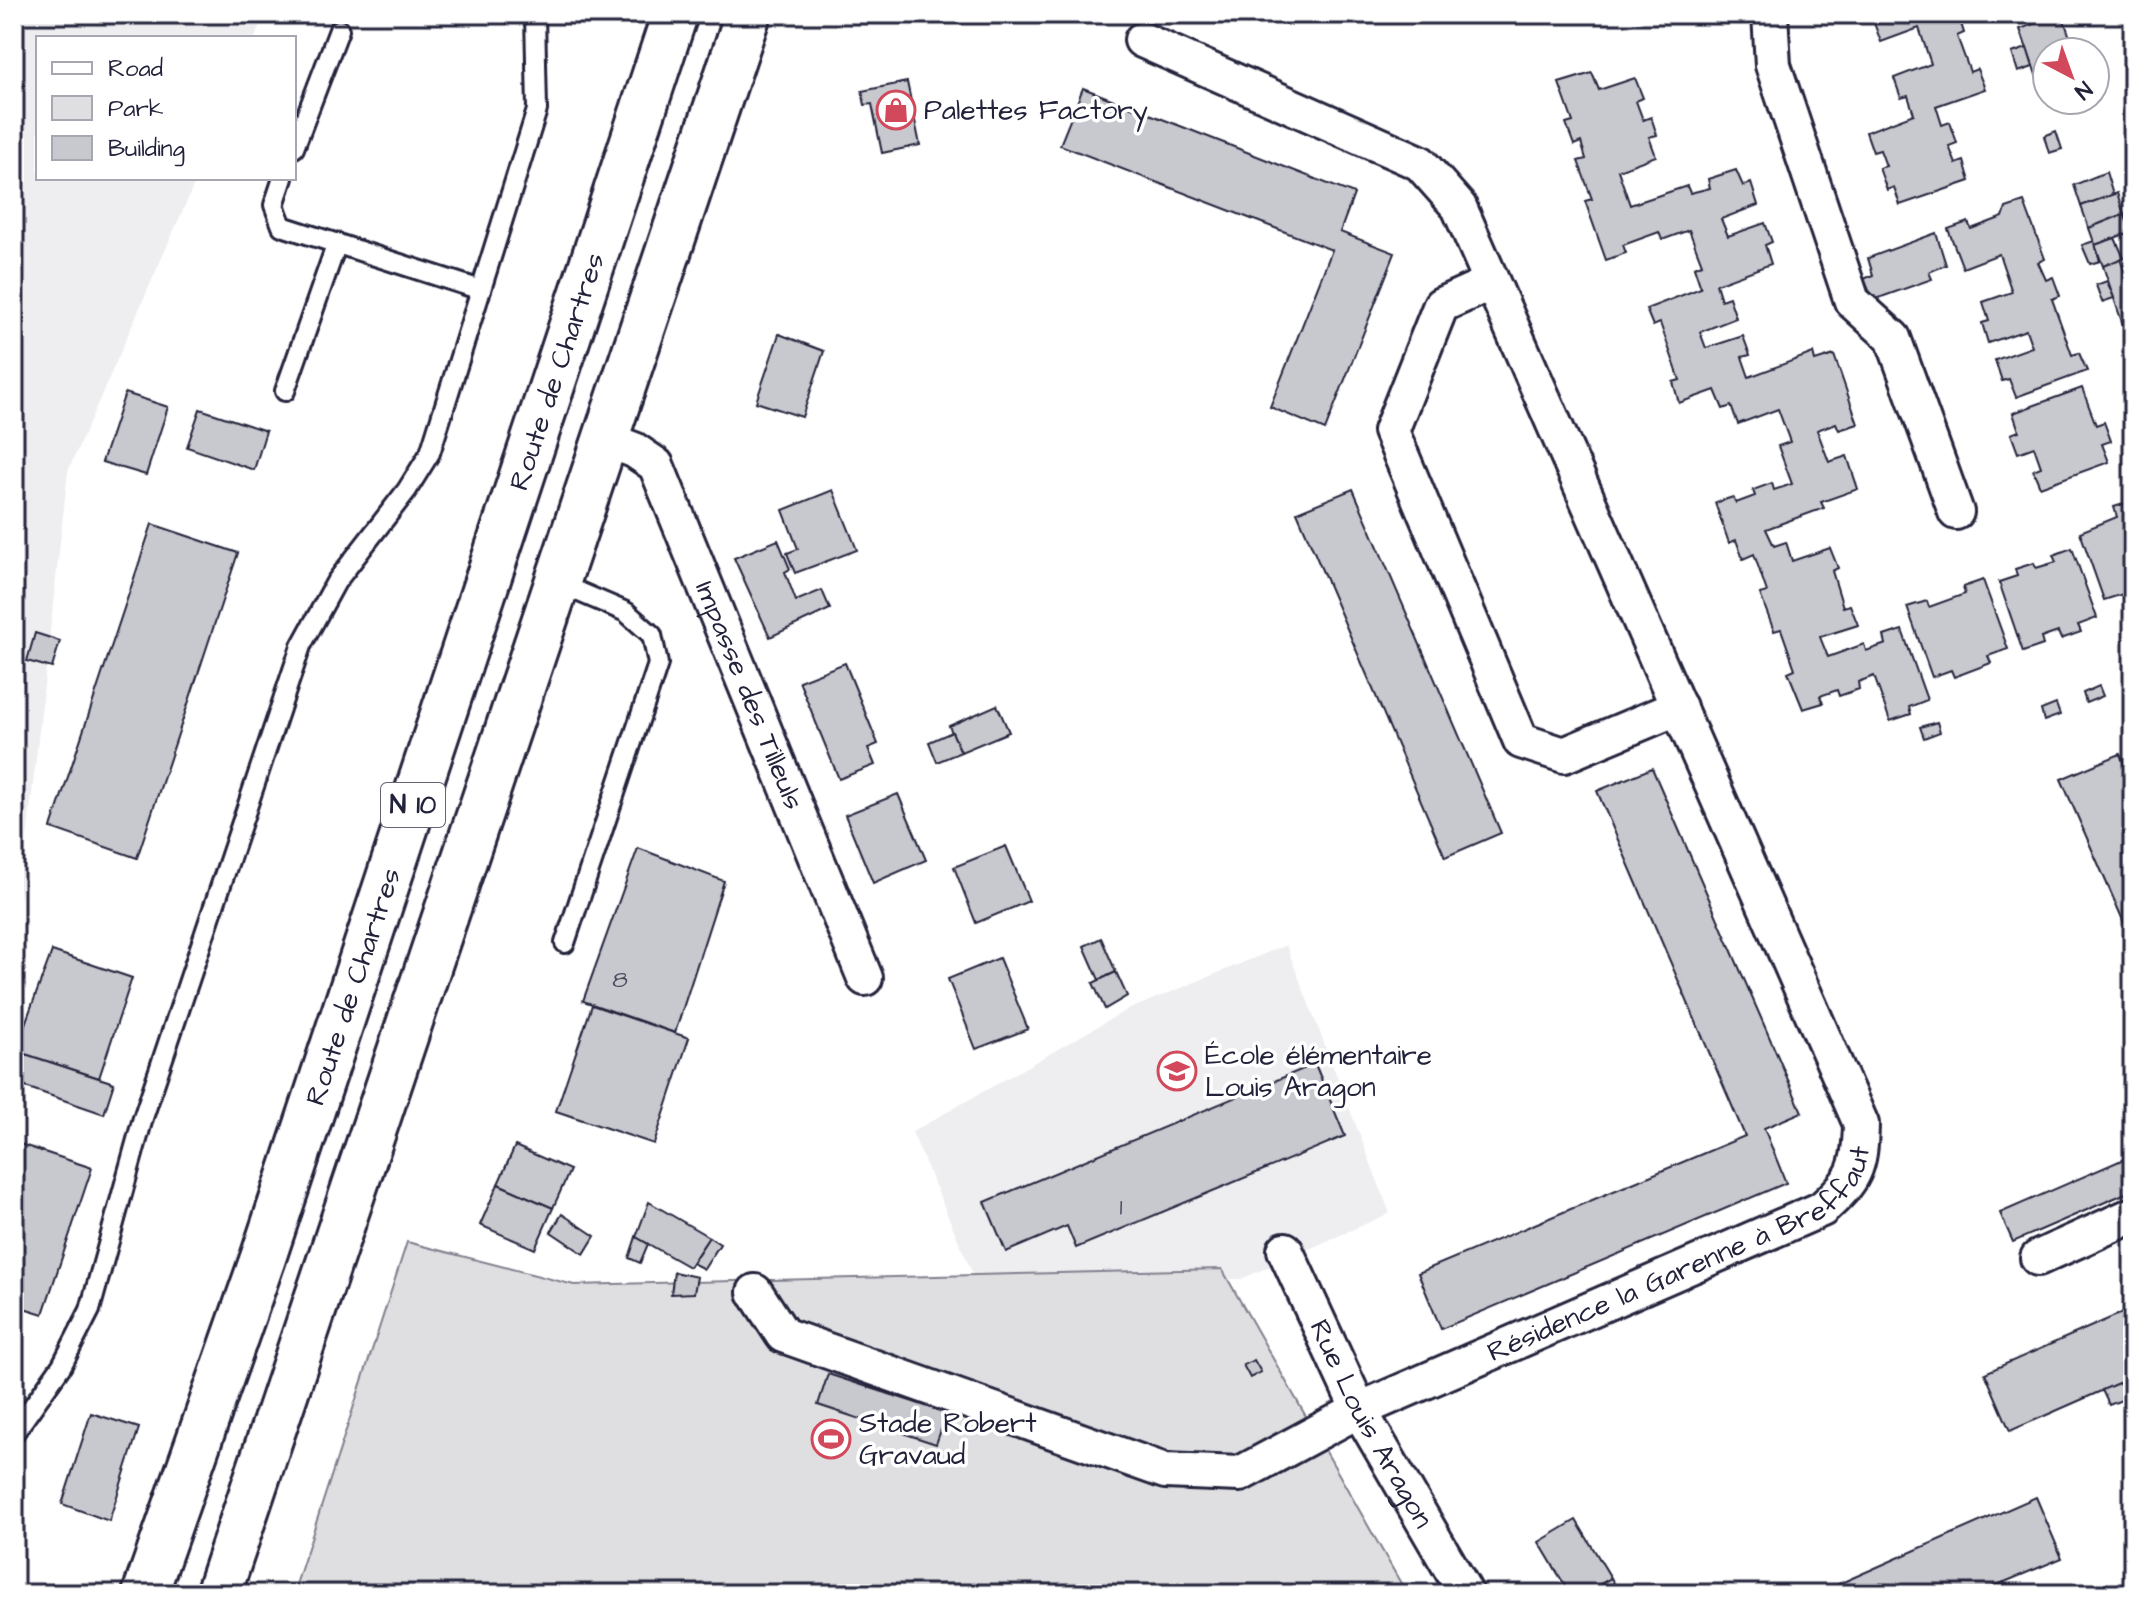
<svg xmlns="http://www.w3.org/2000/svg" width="2147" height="1608" font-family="'Architects Daughter',sans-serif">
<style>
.built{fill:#eeeef1}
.green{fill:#dfdfe2;stroke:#80808e;stroke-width:2}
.building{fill:#c8c8cf;stroke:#22223b;stroke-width:2}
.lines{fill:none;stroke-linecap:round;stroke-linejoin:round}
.lane-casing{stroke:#22223b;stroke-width:24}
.street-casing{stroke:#22223b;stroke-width:40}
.primary-casing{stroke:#22223b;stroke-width:50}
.lane{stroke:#fff;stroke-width:18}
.street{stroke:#fff;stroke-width:34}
.primary{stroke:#fff;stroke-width:44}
.labels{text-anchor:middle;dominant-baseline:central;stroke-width:7;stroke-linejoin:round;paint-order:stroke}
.number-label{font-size:24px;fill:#4c4c60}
.shield{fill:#fff;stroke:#646476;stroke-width:2}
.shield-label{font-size:26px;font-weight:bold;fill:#22223b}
.poi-label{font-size:28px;fill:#22223b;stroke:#fff;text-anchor:start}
.street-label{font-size:28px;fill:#22223b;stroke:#fff}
</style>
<rect width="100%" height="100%" fill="#fff"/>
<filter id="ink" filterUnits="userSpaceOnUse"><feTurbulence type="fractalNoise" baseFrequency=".0125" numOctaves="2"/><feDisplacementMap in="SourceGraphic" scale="16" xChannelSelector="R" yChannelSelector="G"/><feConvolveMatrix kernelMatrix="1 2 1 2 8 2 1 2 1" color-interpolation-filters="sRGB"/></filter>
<g filter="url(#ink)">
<g class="built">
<polygon points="14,14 264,14 255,38 38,38 38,178 197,178 68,471 14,955"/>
<polygon points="1286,945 1390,1213 1241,1279 978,1286 912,1132 1125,1011"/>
</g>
<polygon class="green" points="407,1242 574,1285 1222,1269 1407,1594 293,1594"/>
<g class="building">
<polygon points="1879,14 1958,14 1964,33 1957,36 1970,72 1977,69 1985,89 1936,106 1942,125 1950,122 1957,143 1949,146 1956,164 1964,161 1970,181 1900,205 1894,187 1887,190 1879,168 1886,166 1880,150 1873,152 1866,132 1914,114 1908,96 1901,98 1894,78 1931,64 1919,28 1881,42 1874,23 1881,21"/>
<polygon points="2062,14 2075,52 2047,52 2047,83 2040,86 2020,29"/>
<polygon points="2027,48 2033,67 2018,72 2012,53"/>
<polygon points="1592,73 1599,90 1635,78 1643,98 1636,101 1643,120 1651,117 1657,135 1649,137 1656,156 1618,170 1630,205 1687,186 1690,193 1710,188 1708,179 1736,170 1743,186 1751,183 1758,205 1721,219 1728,236 1765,223 1772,242 1765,245 1771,264 1716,284 1721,300 1729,297 1736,318 1700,332 1706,348 1743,336 1750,355 1742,357 1749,377 1813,353 1815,361 1834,355 1858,424 1839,430 1836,423 1817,430 1829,462 1847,456 1858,489 1821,502 1824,508 1766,529 1774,546 1786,542 1792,561 1830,548 1838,568 1832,571 1843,607 1850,605 1858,625 1820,637 1828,657 1864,644 1866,651 1886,644 1884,636 1902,630 1927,700 1909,707 1911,714 1890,721 1874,676 1858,682 1859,689 1839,696 1837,690 1820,696 1823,703 1803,709 1788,672 1795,669 1781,629 1774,631 1760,594 1767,592 1754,554 1743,559 1736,540 1729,543 1715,503 1733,497 1736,503 1755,496 1753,490 1772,483 1774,490 1792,484 1778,446 1790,442 1778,409 1738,424 1731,406 1723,409 1715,390 1679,403 1673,382 1680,380 1660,323 1653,326 1646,309 1701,288 1694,267 1702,264 1689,230 1662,240 1659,232 1623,245 1626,253 1606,260 1585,201 1592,199 1578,161 1586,159 1581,142 1574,145 1566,124 1573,122 1559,83"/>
<polygon points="907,82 920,145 882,153 872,104 865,105 862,91"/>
<polygon points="1083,88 1354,194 1340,232 1395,253 1325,430 1270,407 1332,250 1060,145"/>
<polygon points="2056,131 2062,149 2049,153 2044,136"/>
<polygon points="2106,172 2113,195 2081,206 2074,185"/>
<polygon points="2117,193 2124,214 2089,228 2081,206"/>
<polygon points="2024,202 2045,259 2038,262 2046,280 2053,277 2060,296 2052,299 2072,355 2079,353 2087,371 2016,397 2009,379 2002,381 1995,360 2032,347 2026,330 1988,343 1982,323 1989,321 1983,302 2012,292 1999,254 1963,268 1948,229 1968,222 1971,229 2003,217 2006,208"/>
<polygon points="2124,214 2131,232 2095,245 2089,228"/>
<polygon points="1936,233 1946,265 1929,272 1932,279 1873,300 1864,279 1873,275 1868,258"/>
<polygon points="2115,238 2124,258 2103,266 2095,245"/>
<polygon points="2094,241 2100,261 2090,264 2082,245"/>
<polygon points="2120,259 2133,296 2133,321 2123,325 2103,266"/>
<polygon points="2107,281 2114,298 2102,302 2096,285"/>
<polygon points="779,334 824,351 802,417 756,402"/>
<polygon points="2082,388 2096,425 2104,422 2111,441 2102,444 2109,462 2040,487 2033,470 2041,467 2034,447 2018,453 2011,434 2019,431 2013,413"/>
<polygon points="125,393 168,407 146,475 102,462"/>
<polygon points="200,409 266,431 254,470 187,447"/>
<polygon points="1353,489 1501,833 1445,857 1297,512"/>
<polygon points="833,490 857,550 795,573 787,553 798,549 783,510"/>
<polygon points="2133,501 2133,598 2125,601 2123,594 2104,600 2080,532 2117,517 2114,507"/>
<polygon points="152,524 238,553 137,858 51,828"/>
<polygon points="778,540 790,569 785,572 796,601 822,590 830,609 770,637 734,558"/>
<polygon points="2072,548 2097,618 2078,625 2081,632 2061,639 2058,632 2041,638 2043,645 2023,652 1999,582 2017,576 2015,569 2034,563 2036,568 2056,562 2053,555"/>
<polygon points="1983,580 2008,649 1988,656 1991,663 1954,677 1951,670 1932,677 1907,607 1927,601 1929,607 1965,594 1963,587"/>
<polygon points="35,633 60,641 52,668 27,661"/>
<polygon points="845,663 878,744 868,748 875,765 839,779 799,681"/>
<polygon points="2099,686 2103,696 2086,703 2083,693"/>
<polygon points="2056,704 2060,715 2044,721 2041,710"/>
<polygon points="997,705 1009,732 961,752 949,726"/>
<polygon points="1937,722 1940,732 1924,738 1920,727"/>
<polygon points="952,732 961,752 937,762 929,742"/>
<polygon points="2120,754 2133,784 2133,943 2061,779"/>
<polygon points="1652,768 1802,1112 1764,1128 1786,1183 1441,1329 1418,1273 1745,1136 1597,791"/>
<polygon points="898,794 926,860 873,883 845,815"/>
<polygon points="1006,846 1029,901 976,923 954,867"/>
<polygon points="638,848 724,881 675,1033 583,1001"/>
<polygon points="1101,938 1116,972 1099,980 1084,946"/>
<polygon points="52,951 132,978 99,1078 15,1051"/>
<polygon points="999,958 1028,1029 976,1049 948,979"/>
<polygon points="1116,972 1127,996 1105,1009 1093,983"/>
<polygon points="592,1005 689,1038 654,1144 556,1111"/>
<polygon points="22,1053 114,1083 104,1114 14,1083"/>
<polygon points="1315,1064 1345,1136 1076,1248 1067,1226 1006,1252 985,1202"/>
<polygon points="14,1142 92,1168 43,1314 14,1305"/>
<polygon points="515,1146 570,1170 553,1208 498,1184"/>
<polygon points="2133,1155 2133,1190 2013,1242 2000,1213"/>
<polygon points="498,1184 553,1208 535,1249 480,1225"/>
<polygon points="649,1202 709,1237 689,1267 636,1237"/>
<polygon points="562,1214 595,1236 584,1254 551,1232"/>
<polygon points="636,1237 648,1244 640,1263 629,1258"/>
<polygon points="709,1237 720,1244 704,1269 692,1263"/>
<polygon points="674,1272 697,1277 694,1293 671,1294"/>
<polygon points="2133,1308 2133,1377 2010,1431 1985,1373"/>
<polygon points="1254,1360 1261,1372 1250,1378 1243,1365"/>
<polygon points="828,1374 947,1413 936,1444 818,1405"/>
<polygon points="2125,1380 2132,1396 2109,1405 2102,1390"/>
<polygon points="91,1413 139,1428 109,1521 62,1504"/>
<polygon points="2036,1497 2062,1558 1976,1594 1816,1594"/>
<polygon points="1576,1520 1611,1578 1583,1594 1570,1594 1539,1542"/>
<polygon points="1611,1578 1620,1594 1583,1594"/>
<polygon points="2004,1582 2010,1594 1983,1594 1982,1592"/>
</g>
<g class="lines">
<defs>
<g id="lane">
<polyline points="294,148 339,30"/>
<polyline points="283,178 274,205 282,226 481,290"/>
<polyline points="285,391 337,243"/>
<polyline points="558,583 626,612 652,635 658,664 565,943"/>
<polyline points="14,1433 62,1365 90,1310 143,1118 301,646 336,582 407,490 430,453 537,110 535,14"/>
</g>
<g id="street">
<polyline points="1770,14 1773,65 1852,301 1893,338 1956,512"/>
<polyline points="1490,283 1441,305 1391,431 1521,741 1564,755 1679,707"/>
<path id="s1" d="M607 440 634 450 656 465 865 978"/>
<path id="s2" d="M1285 1250 1359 1410 1466 1594"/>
<polyline points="2038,1258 2133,1215"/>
<path id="s3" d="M755 1292 783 1335 1165 1471 1240 1474 1359 1410 1822 1209C1855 1179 1860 1169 1861 1124L1459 207 1420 163 1142 40"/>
</g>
<g id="primary">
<path id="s4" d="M145 1594 263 1258 675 14"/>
<polyline points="218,1594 748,14"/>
</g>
</defs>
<use href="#lane" class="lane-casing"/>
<use href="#street" class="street-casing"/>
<use href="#primary" class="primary-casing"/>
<use href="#lane" class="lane"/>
<use href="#street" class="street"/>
<use href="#primary" class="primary"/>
</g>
</g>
<defs>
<symbol id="shop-ring" viewBox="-11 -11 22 22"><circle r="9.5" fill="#fff" stroke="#d1495b" stroke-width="1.5"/><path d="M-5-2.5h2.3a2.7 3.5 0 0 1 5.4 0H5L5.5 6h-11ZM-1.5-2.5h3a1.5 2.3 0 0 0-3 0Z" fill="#d1495b"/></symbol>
<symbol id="school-ring" viewBox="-11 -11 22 22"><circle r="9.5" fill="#fff" stroke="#d1495b" stroke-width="1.5"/><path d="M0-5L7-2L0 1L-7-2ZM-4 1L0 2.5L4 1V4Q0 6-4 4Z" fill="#d1495b"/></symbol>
<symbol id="stadium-ring" viewBox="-11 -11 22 22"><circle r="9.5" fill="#fff" stroke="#d1495b" stroke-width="1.5"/><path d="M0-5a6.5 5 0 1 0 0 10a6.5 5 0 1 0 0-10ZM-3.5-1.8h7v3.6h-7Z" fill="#d1495b"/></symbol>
</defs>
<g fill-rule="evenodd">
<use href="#shop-ring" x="874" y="88" width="44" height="44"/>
<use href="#school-ring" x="1155" y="1049" width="44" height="44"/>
<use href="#stadium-ring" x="809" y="1417" width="44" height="44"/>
</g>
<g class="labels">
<g class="number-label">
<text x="620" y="980">8</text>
<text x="1121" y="1208">1</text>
</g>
<rect class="shield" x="381" y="783" width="64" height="44" rx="6"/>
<g class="shield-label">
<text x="413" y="805">N 10</text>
</g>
<g class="poi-label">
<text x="924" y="110">Palettes Factory</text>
<text x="1205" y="1055">École élémentaire<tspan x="1205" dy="32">Louis Aragon</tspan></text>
<text x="859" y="1423">Stade Robert<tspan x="859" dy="32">Gravaud</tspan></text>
</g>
<g class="street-label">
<text stroke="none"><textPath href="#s4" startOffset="1290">Route de Chartres</textPath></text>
<text stroke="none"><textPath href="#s1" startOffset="304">Impasse des Tilleuls</textPath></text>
<text stroke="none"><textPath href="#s4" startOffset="642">Route de Chartres</textPath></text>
<text stroke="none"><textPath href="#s3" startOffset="1028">Résidence la Garenne à Breffaut</textPath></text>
<text stroke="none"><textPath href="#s2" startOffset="194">Rue Louis Aragon</textPath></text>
</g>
</g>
<rect width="2147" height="1608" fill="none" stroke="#fff" stroke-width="48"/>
<rect x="24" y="24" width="2099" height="1560" fill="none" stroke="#22223b" stroke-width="3" filter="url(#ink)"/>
<rect x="36" y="36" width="260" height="144" fill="#ffffff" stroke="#a7a7b1" stroke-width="2"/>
<rect x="52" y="62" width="40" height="12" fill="#ffffff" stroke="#a7a7b1" stroke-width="2"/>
<text x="108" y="76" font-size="24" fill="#22223b">Road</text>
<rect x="52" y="96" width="40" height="24" fill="#dfdfe2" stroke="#a7a7b1" stroke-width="2"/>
<text x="108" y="116" font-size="24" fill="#22223b">Park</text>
<rect x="52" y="136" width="40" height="24" fill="#c8c8cf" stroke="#a7a7b1" stroke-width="2"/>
<text x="108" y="156" font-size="24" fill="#22223b">Building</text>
<g transform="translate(2071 76) rotate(139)"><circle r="38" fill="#ffffff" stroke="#a7a7b1" stroke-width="2"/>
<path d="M0-6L14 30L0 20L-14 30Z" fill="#d1495b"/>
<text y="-12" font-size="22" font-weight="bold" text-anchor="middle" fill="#22223b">N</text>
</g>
</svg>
